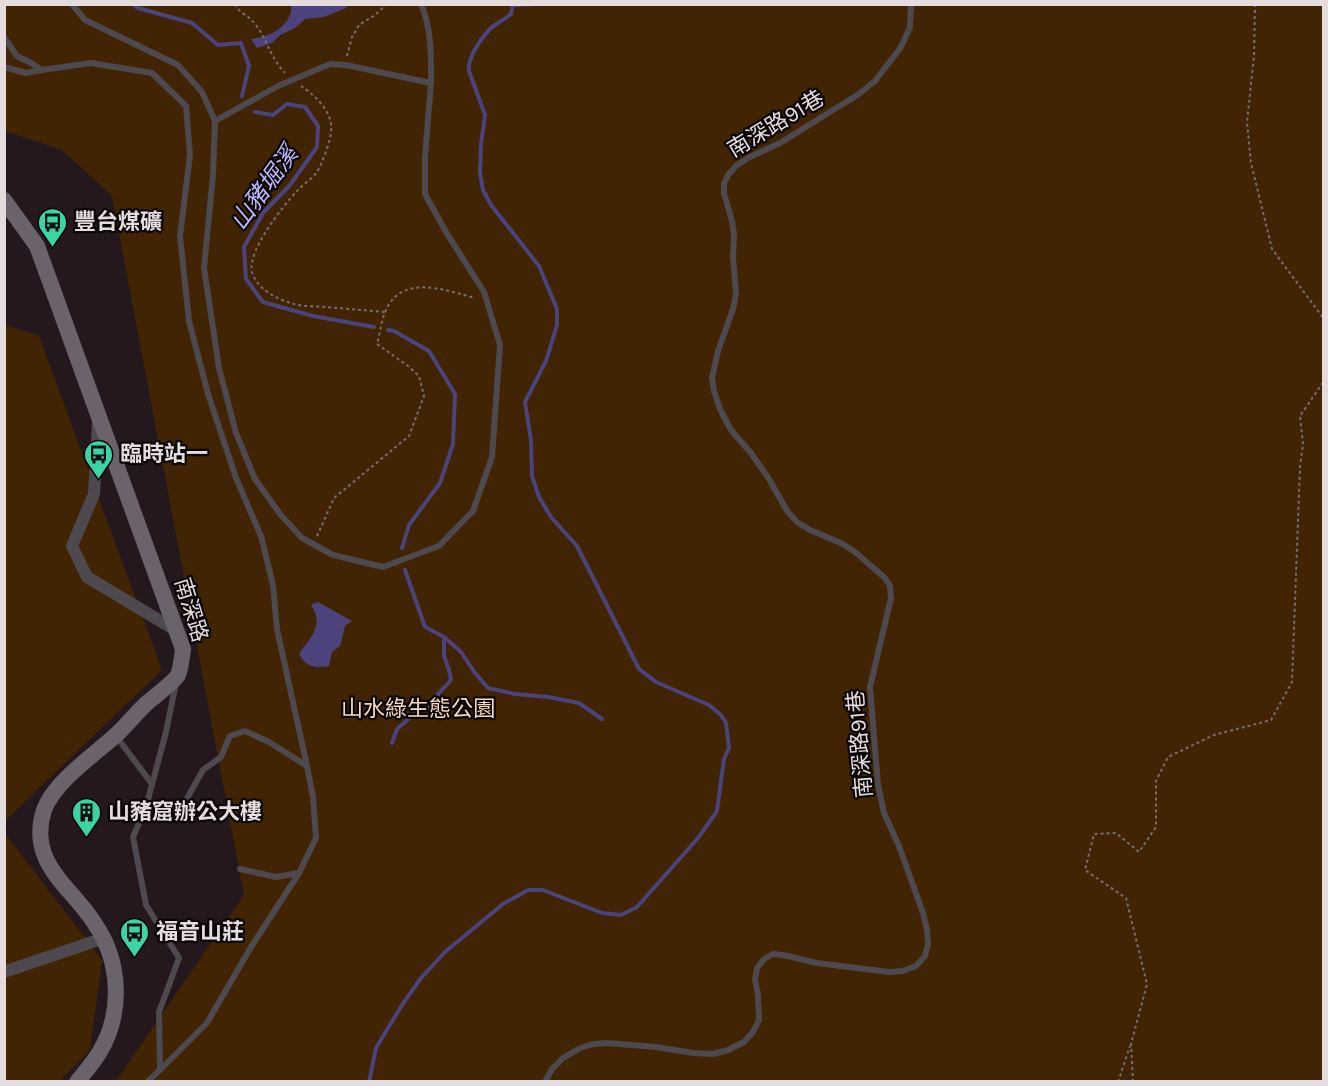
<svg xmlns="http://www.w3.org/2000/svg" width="1328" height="1086" font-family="Karla,'Noto Sans TC',sans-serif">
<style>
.green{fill:#402403}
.water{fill:#4c437d}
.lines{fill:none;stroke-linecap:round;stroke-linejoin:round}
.stream{stroke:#4c437d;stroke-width:4}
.path{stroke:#796e72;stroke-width:2;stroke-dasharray:3 3;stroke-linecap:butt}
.service{stroke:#4e494e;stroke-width:6}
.minor{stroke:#4e494e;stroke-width:12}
.secondary{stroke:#6a636b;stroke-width:16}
.labels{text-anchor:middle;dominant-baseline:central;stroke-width:4.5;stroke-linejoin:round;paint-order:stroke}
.street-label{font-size:22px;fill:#e5dcde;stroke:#0a0506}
.poi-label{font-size:22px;font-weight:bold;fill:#e5dcde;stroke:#0a0506;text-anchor:start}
.park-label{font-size:22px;fill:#f6d8bc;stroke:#0a0506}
.water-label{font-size:24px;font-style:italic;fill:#beb7fe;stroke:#0a0506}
</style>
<rect width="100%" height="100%" fill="#24181c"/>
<g class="green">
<polygon points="4,5 1323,5 1323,1081 116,1081 244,895 112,196 62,150 5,131"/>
<polygon points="5,325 39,336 162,670 5,821"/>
<polygon points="4,832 102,960 90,1050 60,1081 5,1081"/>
</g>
<g class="water">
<path d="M291 5 292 4 348 5 346 8 324 17 305 19 295 28 280 35 272 43 257 48 251 39C255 38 261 38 265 36 279 32 293 19 291 5Z"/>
<path d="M318 602 352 621 345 626 340 646 332 652 329 666C314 668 307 668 299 654 310 638 325 625 311 605Z"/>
</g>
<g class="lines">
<g class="stream">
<polyline points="133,4 138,8 192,23 218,45 241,43 249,66 242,96"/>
<polyline points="513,5 535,4"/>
<polyline points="255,112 273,115 287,104 305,107 318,126 317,147 290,185 263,213 244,247 246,279 263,302 313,316 374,327"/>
<polyline points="388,330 394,331 429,351 455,394 453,444 440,483 409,525 402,548"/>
<polyline points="405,570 425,627 444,637 461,652 475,673 488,688 515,694 548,697 579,703 602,719"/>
<polyline points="392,743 397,729 420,709 438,706 438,694 451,680 449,670 444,656 444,638"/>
<path d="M369 1082 376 1048 402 1005 421 978 445 952 503 904 528 890H543L602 913 621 915 637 907 698 838 717 811 724 759 729 748 726 723 721 715 709 705 656 682 639 669 577 546 551 517 539 497 532 476 531 440 525 402 546 361 557 325V309L539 266 491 205 483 190 480 173 481 144 485 115 469 71C467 58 482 37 491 28 497 23 505 19 511 14L513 4"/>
</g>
<g class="path">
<path d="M235 4C239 14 249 15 255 24 267 39 271 59 285 73"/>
<polyline points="1255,4 1254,56 1247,122 1251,163 1272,249 1324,319"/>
<polyline points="347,56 352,37 359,25 375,15 387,4"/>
<path d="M301 86C313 94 329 108 331 124 333 137 323 161 317 172 312 179 303 184 297 191 283 206 247 251 252 272 257 290 279 300 294 304 304 307 316 306 326 307 346 309 365 310 385 312"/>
<path d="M317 536 334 498 409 436 424 396 419 376 408 366 377 344C380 334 381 322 385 312 401 273 445 290 475 298"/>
<polyline points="1118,1082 1130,1046"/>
<polyline points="1133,1082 1131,1044 1147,984 1126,898 1085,870 1094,834 1116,833 1139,852 1156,827 1156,781 1168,757 1214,735 1271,720 1292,682 1300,467 1303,444 1300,416 1324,381"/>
</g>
<g class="service">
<polyline points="72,4 85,20 178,65 202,92 215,121 213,175 204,268 219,368 236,433 255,479 280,514 302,538 333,555 383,567 439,546 473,511 492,457 500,345 484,292 446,232 425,194 425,157 431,83"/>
<polyline points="4,37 17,56 31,63 42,70 91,63 152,73 186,106 190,155 180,236 189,321 208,394 236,478 261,536 273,585 277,629 307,766 269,742 245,731 230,736 221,757 203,770 185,802 161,808 146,807"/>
<polyline points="4,67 26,73 42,70"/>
<path d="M215 121 278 86 330 64 346 65 431 83C431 56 432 30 421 4"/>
<polyline points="116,736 152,784"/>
<polyline points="240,869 276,877 299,873 316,838 313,797 307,766"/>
<polyline points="160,1070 207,1023 251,947 299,873"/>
<polyline points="147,1082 160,1070 159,1012 179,958 146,905 133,837 146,807 166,732 176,683"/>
<polyline points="545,1082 552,1069 563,1058 580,1048 593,1044 607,1043 656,1047 693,1053 713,1054 728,1050 744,1042 753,1032 759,1020 758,995 755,980 757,968 764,959 773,954 783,955 817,963 889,972 903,971 916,966 925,956 928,944 927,930 923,913 899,846 884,813 878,785 870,687 891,598 890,586 885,578 855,552 841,543 810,530 797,522 787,511 769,479 751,453 731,430 720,409 714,391 712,378 718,351 733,309 736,294 733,257 734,234 732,221 724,193 724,184 728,175 737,165 750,157 780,143 859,94 875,81 901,47 910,27 911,4"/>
</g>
<g class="minor">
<polyline points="98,421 94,494 72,546 87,577 177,631"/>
<polyline points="4,972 104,938"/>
</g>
<path class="secondary" d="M4 200 37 246 183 649C182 657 181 668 178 675 174 682 154 697 147 703 136 713 127 725 116 735 94 755 54 782 44 810 27 863 71 886 95 924 121 962 123 1014 99 1053 93 1063 85 1072 77 1082"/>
</g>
<defs>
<symbol id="bus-pin" viewBox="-11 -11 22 30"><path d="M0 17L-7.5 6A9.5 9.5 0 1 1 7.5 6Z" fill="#3ad4a5" stroke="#0a0506"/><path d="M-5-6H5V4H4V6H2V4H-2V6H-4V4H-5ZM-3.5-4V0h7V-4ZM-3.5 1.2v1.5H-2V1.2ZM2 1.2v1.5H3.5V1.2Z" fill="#111"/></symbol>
<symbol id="building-pin" viewBox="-11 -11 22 30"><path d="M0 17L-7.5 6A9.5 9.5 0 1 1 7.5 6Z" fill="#3ad4a5" stroke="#0a0506"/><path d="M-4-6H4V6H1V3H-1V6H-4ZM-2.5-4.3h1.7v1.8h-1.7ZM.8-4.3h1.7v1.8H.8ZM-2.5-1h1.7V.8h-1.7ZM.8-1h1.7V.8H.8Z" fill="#111"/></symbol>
</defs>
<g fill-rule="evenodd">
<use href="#bus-pin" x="36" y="206" width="33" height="45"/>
<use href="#bus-pin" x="82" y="438" width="33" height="45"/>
<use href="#building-pin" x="70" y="796" width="33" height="45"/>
<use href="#bus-pin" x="118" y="916" width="33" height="45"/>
</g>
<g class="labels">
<g class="street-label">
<text transform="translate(776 124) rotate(-31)">南深路91巷</text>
<text transform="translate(191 610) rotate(73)">南深路</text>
<text transform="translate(860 744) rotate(-95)">南深路91巷</text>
</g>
<g class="poi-label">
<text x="74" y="222">豐台煤礦</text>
<text x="120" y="454">臨時站一</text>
<text x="108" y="812">山豬窟辦公大樓</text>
<text x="156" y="932">福音山莊</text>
</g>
<g class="park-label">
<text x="418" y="709">山水綠生態公園</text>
</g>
<g class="water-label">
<text transform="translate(264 188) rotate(-54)">山豬堀溪</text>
</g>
</g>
<rect width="1328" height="1086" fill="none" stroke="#e5dcde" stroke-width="12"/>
</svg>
